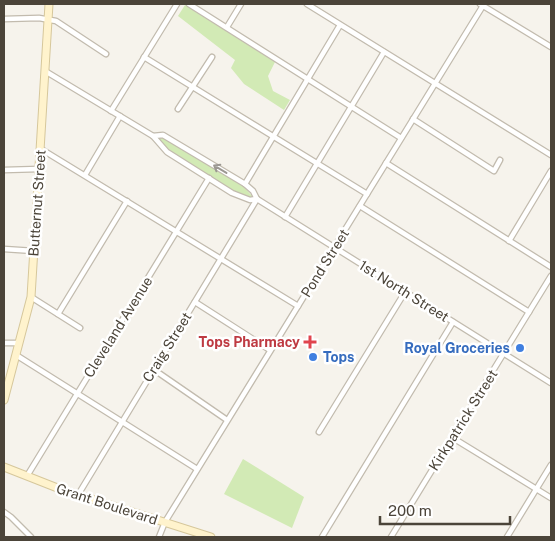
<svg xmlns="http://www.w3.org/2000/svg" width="555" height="541" font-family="'Public Sans',sans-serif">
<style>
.green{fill:#d2eab5}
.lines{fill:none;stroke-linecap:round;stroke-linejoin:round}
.street-casing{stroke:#c2bbae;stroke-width:7}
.secondary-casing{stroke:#d6c79b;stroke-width:9}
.street{stroke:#fff;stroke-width:4.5}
.secondary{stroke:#fff3cd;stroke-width:7}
.oneway{stroke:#9c9892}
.health-dot{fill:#e0444e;stroke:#fff;stroke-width:2}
.shop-dot{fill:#3f7fe0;stroke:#fff;stroke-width:2}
.labels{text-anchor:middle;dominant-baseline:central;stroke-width:5;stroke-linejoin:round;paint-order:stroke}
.street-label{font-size:14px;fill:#4b4439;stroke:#fff}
.health-label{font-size:14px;font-weight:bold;fill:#be3a42;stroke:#fff;text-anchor:end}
.shop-label{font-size:14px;font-weight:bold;fill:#366cbe;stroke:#fff;text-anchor:end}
</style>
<rect width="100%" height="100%" fill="#f6f3ec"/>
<g class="green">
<polygon points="185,5 275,62 268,76 273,91 290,100 284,110 244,84 231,68 235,60 178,16"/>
<path d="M161 137 243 186 253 197C237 200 169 153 158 139Z"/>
<polygon points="243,459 304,497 292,528 224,494"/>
</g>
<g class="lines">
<defs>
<g id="street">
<polyline points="189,4 401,138"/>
<polyline points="307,4 551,155"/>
<polyline points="480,4 551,47"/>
<polyline points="4,19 39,18 56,21 106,54"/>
<polyline points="227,27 241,4"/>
<polyline points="144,57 367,194"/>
<polyline points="45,71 153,136 167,152 232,193 250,200 257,199"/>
<polyline points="178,109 212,57"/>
<polyline points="111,111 177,4"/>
<polyline points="413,119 494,171 500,160"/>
<polyline points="153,136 163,135 245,184 253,191 257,199 551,383"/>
<polyline points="41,149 298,306"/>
<polyline points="386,163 551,267"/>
<polyline points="4,170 39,169"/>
<polyline points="85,175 120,116"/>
<polyline points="245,184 340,25"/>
<polyline points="360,206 529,312"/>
<polyline points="285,217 384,52"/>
<polyline points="509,241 551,171"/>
<polyline points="4,249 34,251"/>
<polyline points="31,297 80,328"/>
<polyline points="195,302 270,350"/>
<polyline points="58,314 127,201"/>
<polyline points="4,343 19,343"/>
<polyline points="16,355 197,469"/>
<polyline points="153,369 227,420"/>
<polyline points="319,432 405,292"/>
<polyline points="453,438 551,498"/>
<polyline points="27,476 209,178"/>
<polyline points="78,495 257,199"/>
<polyline points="4,512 11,517 31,537"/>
<polyline points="159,537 165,522 484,4"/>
<polyline points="322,537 453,322"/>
<polyline points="391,537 551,276"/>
<polyline points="507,537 551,465"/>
</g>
<g id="secondary">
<polyline points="4,400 31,297 49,4"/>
<polyline points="4,467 60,489 211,537"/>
</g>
</defs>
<use href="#street" class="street-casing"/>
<use href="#secondary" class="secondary-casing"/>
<use href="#street" class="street"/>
<use href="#secondary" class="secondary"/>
</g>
<defs><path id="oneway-shaft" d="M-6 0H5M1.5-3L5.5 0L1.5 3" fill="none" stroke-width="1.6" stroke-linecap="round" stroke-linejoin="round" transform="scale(1.25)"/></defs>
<use class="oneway" href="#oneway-shaft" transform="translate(220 169) rotate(-149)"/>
<path class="health-dot" d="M307.5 334.5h5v5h5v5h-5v5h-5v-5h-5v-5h5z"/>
<g class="shop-dot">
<circle cx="520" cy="348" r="5"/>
<circle cx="313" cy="357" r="5"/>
</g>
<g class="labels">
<g class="street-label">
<text transform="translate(37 203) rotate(-86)">Butternut Street</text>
<text transform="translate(325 263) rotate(-58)">Pond Street</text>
<text transform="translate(404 291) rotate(32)">1st North Street</text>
<text transform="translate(118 327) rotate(-58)">Cleveland Avenue</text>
<text transform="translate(167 347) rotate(-58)">Craig Street</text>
<text transform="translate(463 420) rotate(-58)">Kirkpatrick Street</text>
<text transform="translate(107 504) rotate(18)">Grant Boulevard</text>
</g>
<g class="health-label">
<text x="300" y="342">Tops Pharmacy</text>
</g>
<g class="shop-label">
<text x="510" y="348">Royal Groceries</text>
<text x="323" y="357" text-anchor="start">Tops</text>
</g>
</g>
<rect width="555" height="541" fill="none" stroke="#4b4439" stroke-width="10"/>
<path d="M380 516v8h130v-8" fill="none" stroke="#4b4439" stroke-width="2.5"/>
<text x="388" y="516" font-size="15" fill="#4b4439" stroke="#ffffff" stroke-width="4" paint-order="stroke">200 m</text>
</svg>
